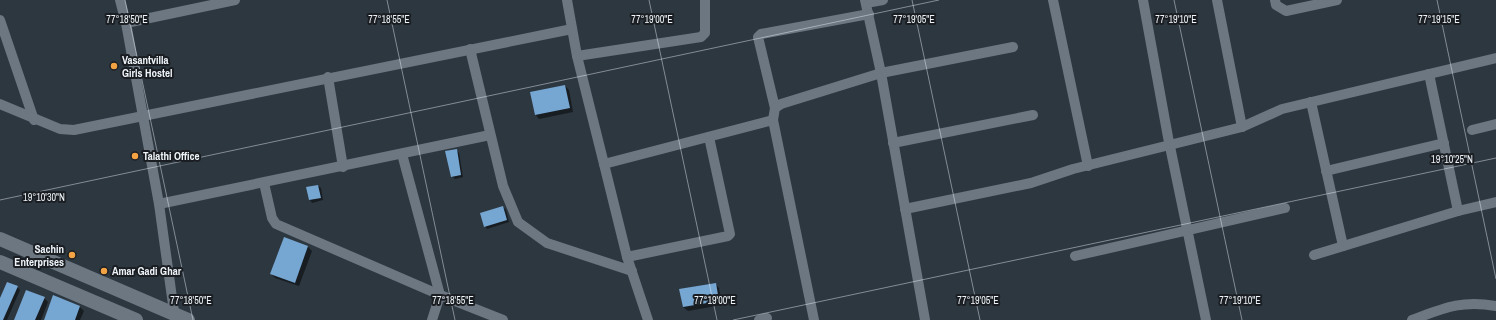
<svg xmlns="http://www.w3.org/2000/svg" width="1496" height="320" font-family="'Archivo Narrow',sans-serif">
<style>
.shadow{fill:#0007}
.building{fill:#76a6d2}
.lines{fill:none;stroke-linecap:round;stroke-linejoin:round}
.street{stroke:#6c7782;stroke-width:10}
.secondary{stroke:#6c7782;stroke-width:14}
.ticks{fill:none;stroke:#eef4fa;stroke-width:1;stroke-opacity:0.45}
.poi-dot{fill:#f4a344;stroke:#1a1e22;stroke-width:1.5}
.labels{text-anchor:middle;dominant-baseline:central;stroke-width:4;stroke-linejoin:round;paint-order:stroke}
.poi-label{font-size:11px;font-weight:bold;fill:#eef4fa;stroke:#1a1e22;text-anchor:start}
.ticks-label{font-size:10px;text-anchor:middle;fill:#eef4fa;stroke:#1a1e22;stroke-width:4;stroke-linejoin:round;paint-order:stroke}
</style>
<rect width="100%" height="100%" fill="#2d3740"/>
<g class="shadow">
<polygon points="565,86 569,90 573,112 539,119 535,114"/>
<polygon points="456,150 459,153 463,177 455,179 452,176"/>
<polygon points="318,186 321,188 323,200 312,203 310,200"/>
<polygon points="503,207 506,210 509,222 487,229 485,226"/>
<polygon points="284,238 308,247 312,251 299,286 275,278 271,274"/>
<polygon points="715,284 719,288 722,305 688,311 683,307"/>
<polygon points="17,287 20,290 7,320 0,320 0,300"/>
<polygon points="54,297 80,307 84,311 80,320 45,320"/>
<polygon points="44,298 48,302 41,320 15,320"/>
</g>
<g class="building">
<polygon points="565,85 570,108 535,115 530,92"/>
<polygon points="457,149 461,175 451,177 445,151"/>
<polygon points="318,185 321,198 309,200 306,187"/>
<polygon points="503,206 507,220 484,227 480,213"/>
<polygon points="284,237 308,246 295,283 270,274"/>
<polygon points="7,282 18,286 3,320 0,320 0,298"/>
<polygon points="716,283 719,301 683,307 679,289"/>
<polygon points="26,290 45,297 35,320 14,320"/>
<polygon points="53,295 80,306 75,320 44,320"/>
</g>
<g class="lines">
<g class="street">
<polyline points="120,0 126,23 159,204 175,319"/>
<polyline points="567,0 577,56 604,164 627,257 648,320"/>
<polyline points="865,0 881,73 925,320"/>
<polyline points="1053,0 1088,166"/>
<polyline points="1143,0 1168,137 1206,320"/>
<polyline points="1217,0 1242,127"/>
<polyline points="1275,0 1276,5 1286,11 1337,0"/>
<polyline points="866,3 883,0"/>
<polyline points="0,20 34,120"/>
<polyline points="126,23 235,0"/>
<polyline points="470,49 503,186 518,222 547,243 632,271"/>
<polyline points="577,56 701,37 705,33 705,0"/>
<polyline points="1429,74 1458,211"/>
<polyline points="328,77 343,167"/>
<polyline points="1311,102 1343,246"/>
<polyline points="0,104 60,129 74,130 572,29"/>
<polyline points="775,108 758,37 761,34 869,14"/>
<polyline points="1472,130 1496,124"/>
<polyline points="893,143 1033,115"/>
<polyline points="402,154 440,295 432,320"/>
<polyline points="604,164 773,120"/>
<polyline points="1326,171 1444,143"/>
<polyline points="264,183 272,218 276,224 440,295 503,320"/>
<polyline points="159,204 490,135"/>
<polyline points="905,209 1031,183 1073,169 1242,127 1282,109 1496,58"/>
<polyline points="1314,255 1458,211 1496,202"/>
<polyline points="1075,256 1285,208"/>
<polyline points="627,257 728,236 730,234 709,137"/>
<polyline points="759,320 767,318"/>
<polyline points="814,320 773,120 775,108 781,104 881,73 1013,47"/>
<path d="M1412 320C1444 308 1461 300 1496 306"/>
</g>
<g class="secondary">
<polyline points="0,239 188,320"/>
<polyline points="0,262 136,320"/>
</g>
</g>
<path class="ticks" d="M125 0 193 320M387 0 455 320M649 0 717 320M912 0 980 320M1174 0 1242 320M1437 0 1496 279M0 200 939 0M733 320 1496 158"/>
<g class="poi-dot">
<circle cx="114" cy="66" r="4"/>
<circle cx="135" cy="156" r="4"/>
<circle cx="72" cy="255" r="4"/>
<circle cx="104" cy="271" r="4"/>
</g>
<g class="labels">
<g class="poi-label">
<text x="122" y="60">Vasantvilla<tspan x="122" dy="13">Girls Hostel</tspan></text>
<text x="143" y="156">Talathi Office</text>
<text x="64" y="249" text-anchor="end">Sachin<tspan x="64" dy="13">Enterprises</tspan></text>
<text x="112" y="271">Amar Gadi Ghar</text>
</g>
</g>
<g class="ticks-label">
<text x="1439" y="23">77°19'15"E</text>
<text x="127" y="23">77°18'50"E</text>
<text x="389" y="23">77°18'55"E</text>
<text x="652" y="23">77°19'00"E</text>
<text x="914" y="23">77°19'05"E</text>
<text x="1176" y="23">77°19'10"E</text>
<text x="1452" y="163">19°10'25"N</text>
<text x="44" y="201">19°10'30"N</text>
<text x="191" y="304">77°18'50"E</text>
<text x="453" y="304">77°18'55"E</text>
<text x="715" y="304">77°19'00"E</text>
<text x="978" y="304">77°19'05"E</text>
<text x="1240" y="304">77°19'10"E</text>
</g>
</svg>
